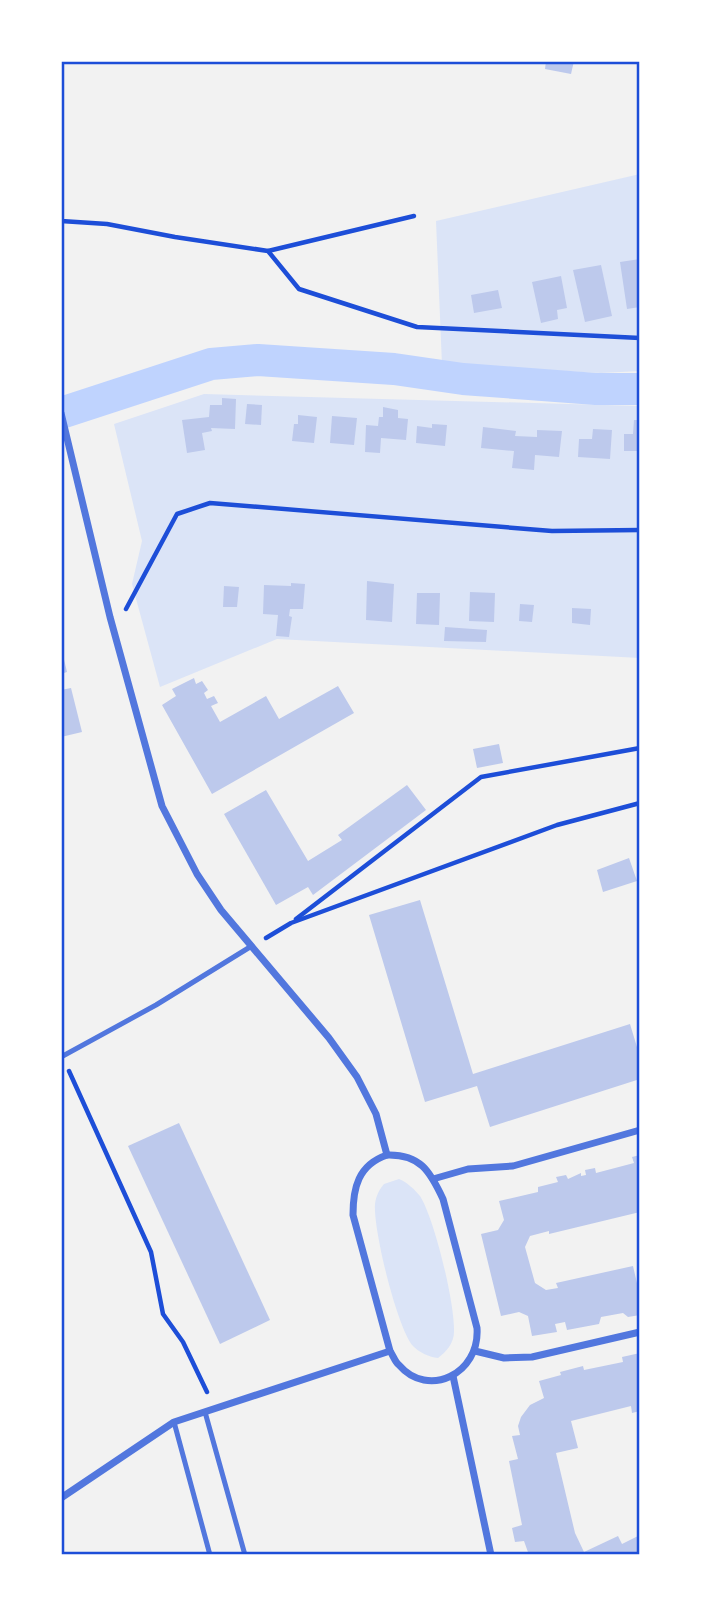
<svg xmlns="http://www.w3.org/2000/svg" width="701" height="1616" font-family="Montserrat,sans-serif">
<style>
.green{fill:#dbe4f7}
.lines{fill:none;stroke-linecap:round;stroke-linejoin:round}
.canal{stroke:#bfd3fe;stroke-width:32}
.building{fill:#bdc9ec}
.path{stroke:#1d4ed8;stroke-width:4.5}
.service{stroke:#5277de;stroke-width:5}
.minor{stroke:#5277de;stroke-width:7}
.neatline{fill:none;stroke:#1d4ed8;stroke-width:2.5}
</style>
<rect width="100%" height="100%" fill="#f2f2f2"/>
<g class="green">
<polygon points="640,174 640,371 601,373 442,365 436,221"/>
<polygon points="204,394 640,406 640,658 277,639 160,687 132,584 142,541 114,424"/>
<path d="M399 1179C408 1183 414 1189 420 1196 435 1220 455 1304 454 1332 454 1343 446 1352 438 1358 429 1357 420 1353 413 1346 397 1328 373 1229 375 1204 376 1196 379 1190 384 1184Z"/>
</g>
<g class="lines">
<polyline class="canal" points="61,413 211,364 258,360 394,369 463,379 596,389 640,389"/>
</g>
<g class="building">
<polygon points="546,61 574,61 571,74 545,69"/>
<polygon points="640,259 640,307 627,309 620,262"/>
<polygon points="601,265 612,316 585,322 573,270"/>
<polygon points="561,276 567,308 557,310 558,319 541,323 532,282"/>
<polygon points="498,290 502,308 474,313 471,295"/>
<polygon points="222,398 236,399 235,429 211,428 212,431 202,433 205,450 187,453 182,420 209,417 210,405 222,405"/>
<polygon points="247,404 262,405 261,425 245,424"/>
<polygon points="383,407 398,410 398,418 408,419 406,440 381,438 380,453 365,452 366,425 378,426 379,417 383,417"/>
<polygon points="298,415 317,417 314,443 292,441 294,424 298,424"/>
<polygon points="332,416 357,418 354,445 330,443"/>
<polygon points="634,420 640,420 640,451 624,451 624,434 633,434"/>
<polygon points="432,424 447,425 445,446 416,443 417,426 432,428"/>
<polygon points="483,427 516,431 515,436 537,437 537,430 562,431 559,457 535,455 534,470 512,468 514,451 481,448"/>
<polygon points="593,429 612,430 610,459 578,457 579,439 592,439"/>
<polygon points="367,581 394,584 392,622 366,620"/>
<polygon points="291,583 305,584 303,609 290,609 289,616 292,617 289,637 276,636 278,615 263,614 264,585 291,586"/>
<polygon points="224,586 239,587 237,607 223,607"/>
<polygon points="470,592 495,593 494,622 469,621"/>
<polygon points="417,593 440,593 439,625 416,624"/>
<polygon points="520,604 534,605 532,622 519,621"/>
<polygon points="572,608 591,609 590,625 572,623"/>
<polygon points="445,627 487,630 486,642 444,641"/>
<polygon points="62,651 67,672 61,674 61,652"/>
<polygon points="194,678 196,684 202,681 208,690 204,693 207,699 214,696 218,703 211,706 220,722 266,696 279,719 338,686 354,713 212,794 162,705 176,696 172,689"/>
<polygon points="71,688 82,732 61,737 61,690"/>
<polygon points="499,744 503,763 477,768 473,749"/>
<polygon points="407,785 426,810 313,895 308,887 276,905 224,814 266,790 308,861 342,840 338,835"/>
<polygon points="629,858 637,881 603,892 597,870"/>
<polygon points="420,900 473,1074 630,1024 640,1057 640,1079 490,1127 477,1086 425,1102 369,915"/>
<polygon points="179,1123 270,1320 220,1344 128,1146"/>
<polygon points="640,1155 640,1212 549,1234 549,1231 530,1236 525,1247 535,1283 546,1290 558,1288 556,1283 633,1266 640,1296 640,1315 628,1317 623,1313 601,1317 599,1324 567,1330 565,1322 555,1324 557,1332 532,1336 528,1316 519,1312 501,1316 481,1234 498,1230 504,1220 499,1201 538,1192 538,1187 558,1182 556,1177 566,1175 568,1179 581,1173 581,1176 586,1175 585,1170 595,1168 596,1173 634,1163 632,1157"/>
<polygon points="640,1353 640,1411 632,1413 631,1406 571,1421 578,1448 556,1453 575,1533 584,1552 618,1536 622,1544 640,1535 640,1555 529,1555 524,1541 515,1542 512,1528 522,1525 509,1461 518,1459 512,1436 520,1435 518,1426 521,1417 530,1405 544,1398 539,1381 561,1375 560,1372 583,1366 584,1370 623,1362 622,1357"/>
</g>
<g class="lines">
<g class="path">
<polyline points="61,221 107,224 175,237 268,251 299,289 417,327 640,338"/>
<polyline points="268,251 414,216"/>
<polyline points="126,609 177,514 210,503 552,531 640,530"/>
<polyline points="296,919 481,777 640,748"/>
<polyline points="266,938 291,923 557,825 640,803"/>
<polyline points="69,1071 151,1252 163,1314 183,1342 207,1392"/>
</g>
<g class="service">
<polyline points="61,1057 156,1005 250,947"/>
<polyline points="205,1412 245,1555"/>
<polyline points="174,1422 210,1555"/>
</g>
<g class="minor">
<polyline points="61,413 110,617 162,806 197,874 221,910 329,1038 357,1077 376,1114 387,1155"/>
<path d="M387 1155C420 1154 430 1171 443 1199L477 1328C480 1374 428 1399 399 1365 395 1362 393 1355 390 1351L353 1215C353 1188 358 1165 387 1155Z"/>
<polyline points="433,1179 468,1169 513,1166 640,1130"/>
<polyline points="475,1351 504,1358 532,1357 640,1332"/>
<polyline points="453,1376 491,1555"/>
<polyline points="61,1498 174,1422 390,1351"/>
</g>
</g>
<rect width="701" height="1616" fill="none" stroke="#ffffff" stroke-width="126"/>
<rect x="63" y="63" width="575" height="1490" class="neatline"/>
</svg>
